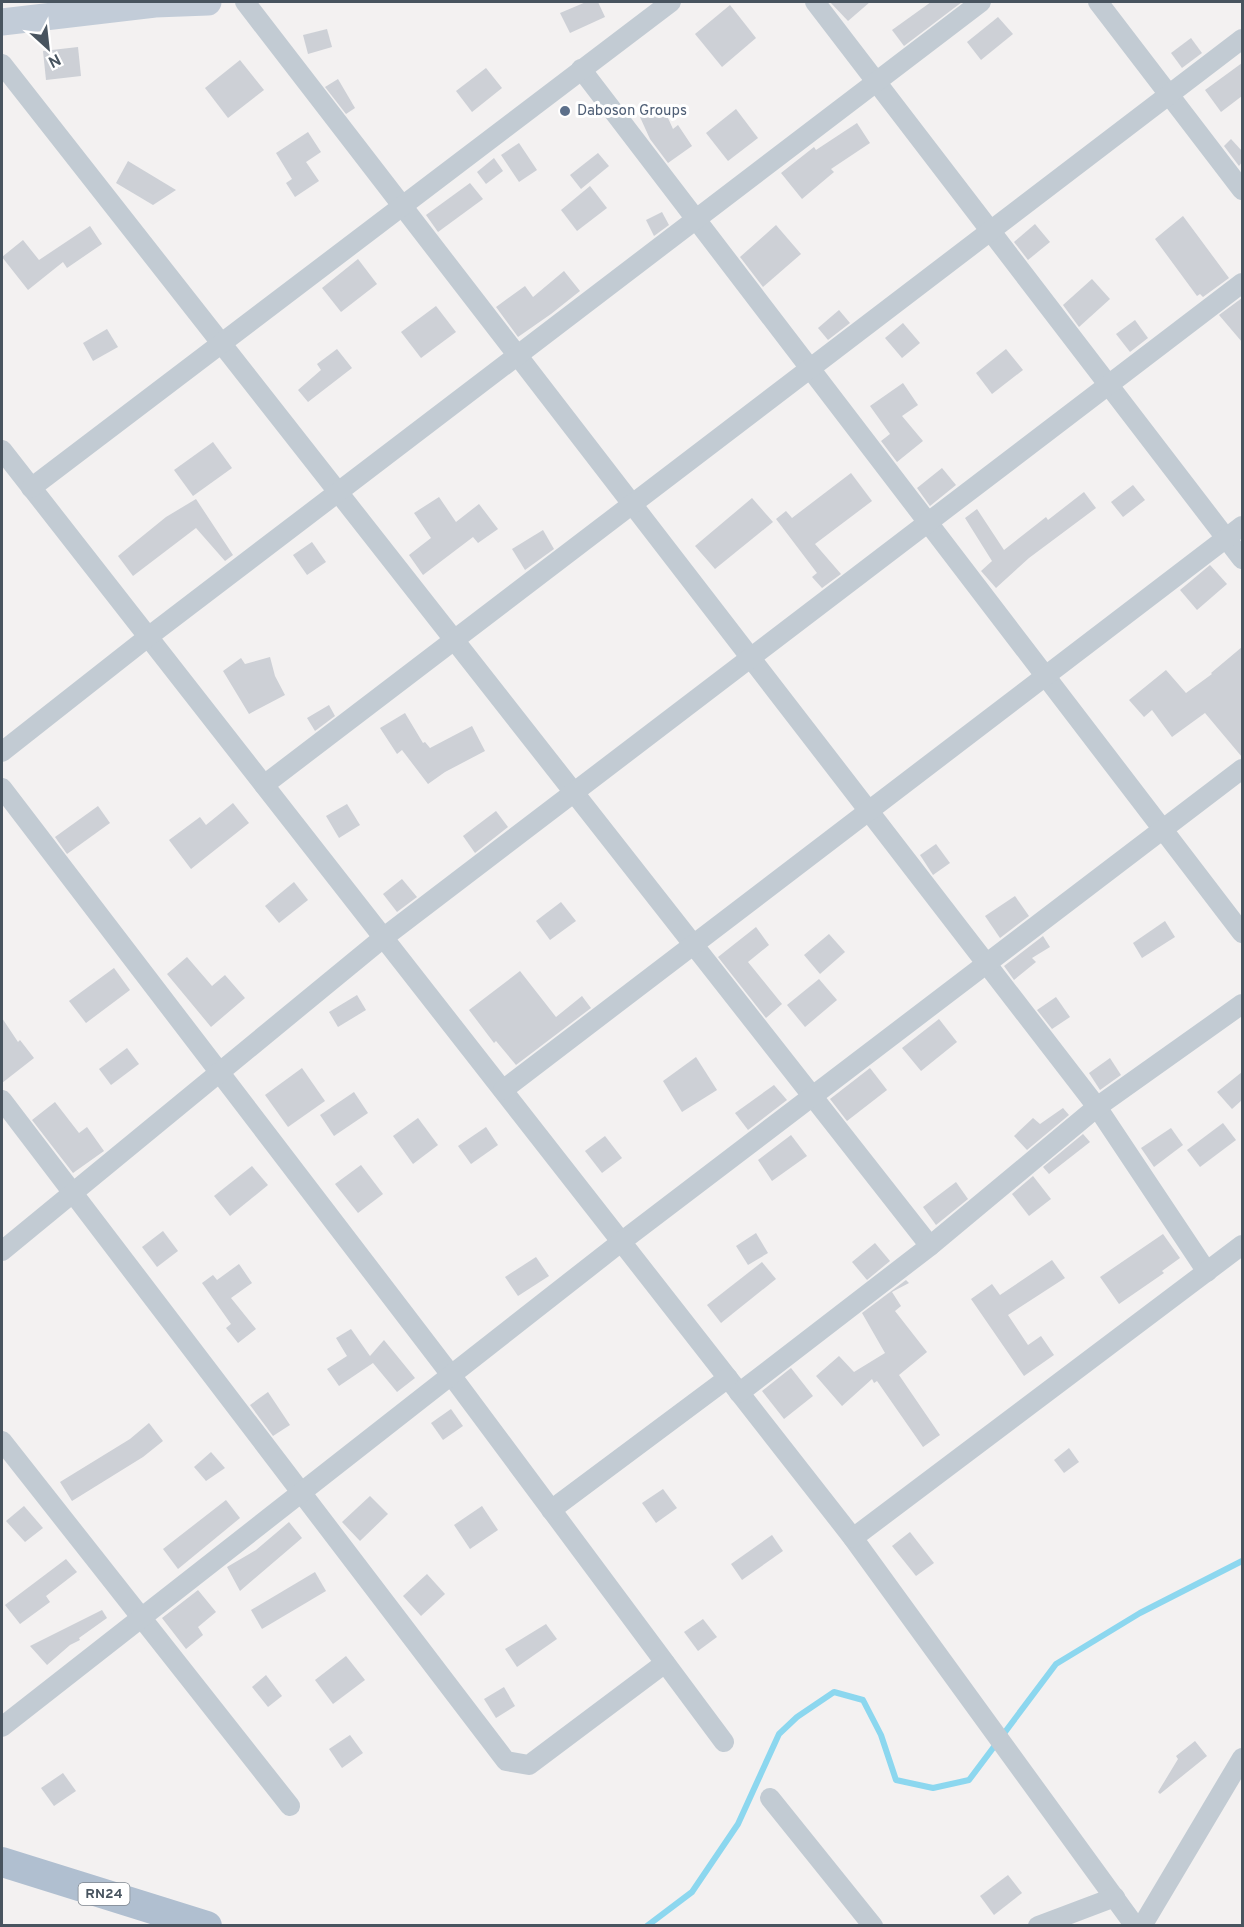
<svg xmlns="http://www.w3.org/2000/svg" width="1244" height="1927" font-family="Overpass,sans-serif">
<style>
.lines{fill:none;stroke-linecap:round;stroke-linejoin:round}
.stream{stroke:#8cd7ef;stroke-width:6}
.building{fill:#cdd0d6}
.street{stroke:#c2cbd3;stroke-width:20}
.secondary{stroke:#c2ccd8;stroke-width:27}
.primary{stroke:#b0bfd0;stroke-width:30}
.service-dot{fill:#5c6f8a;stroke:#fff;stroke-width:2}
.labels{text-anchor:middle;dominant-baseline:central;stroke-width:6;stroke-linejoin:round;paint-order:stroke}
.shield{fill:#fff;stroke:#7f878f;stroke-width:1.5}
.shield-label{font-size:14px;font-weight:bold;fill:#48545f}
.service-label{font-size:15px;fill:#4e5e75;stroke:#fff;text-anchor:start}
</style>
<rect width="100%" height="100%" fill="#f3f1f1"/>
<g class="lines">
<polyline class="stream" points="647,1926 692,1892 738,1824 779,1734 797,1717 834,1692 863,1700 881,1735 896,1780 933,1788 969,1780 1056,1664 1140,1613 1242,1561"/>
</g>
<g class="building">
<polygon points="586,2 598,2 605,17 570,33 560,13"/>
<polygon points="830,2 870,2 848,21"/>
<polygon points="931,2 962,2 904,46 892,30"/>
<polygon points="730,5 756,38 722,67 695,34"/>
<polygon points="998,17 1013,34 981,60 967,42"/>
<polygon points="327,29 332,47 308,54 303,35"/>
<polygon points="1191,38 1202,53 1182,68 1171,53"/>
<polygon points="78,47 81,76 46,80 43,51"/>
<polygon points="240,60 264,90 228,118 205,88"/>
<polygon points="1242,63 1242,96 1221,112 1205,90"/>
<polygon points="486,68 502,88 472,112 456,91"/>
<polygon points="338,79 355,108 346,114 325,87"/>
<polygon points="663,107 673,129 678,125 692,146 668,163 650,139 640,117"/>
<polygon points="736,109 758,138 728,161 706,133"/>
<polygon points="857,123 870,143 831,169 834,172 802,199 781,173 814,147 816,150"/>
<polygon points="308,132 321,152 306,162 319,181 295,197 286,183 292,179 276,153"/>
<polygon points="1231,139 1242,151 1242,162 1239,166 1224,146"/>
<polygon points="519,143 537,170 519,182 501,155"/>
<polygon points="598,153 609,166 581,189 570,175"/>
<polygon points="494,158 503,171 486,184 477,172"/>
<polygon points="128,161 176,190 153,205 116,183"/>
<polygon points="470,183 483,199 438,232 426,215"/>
<polygon points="590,186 607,208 577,231 561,210"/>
<polygon points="662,212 669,225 654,236 646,220"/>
<polygon points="1183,216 1229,278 1203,297 1200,294 1197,296 1155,239"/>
<polygon points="1035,224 1050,242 1028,260 1014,242"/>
<polygon points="776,225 801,254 763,287 740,257"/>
<polygon points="90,226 102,244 67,268 63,262 28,290 2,257 23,240 39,260"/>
<polygon points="358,259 377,284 341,312 322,288"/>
<polygon points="564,271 580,291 551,314 518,337 496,307 525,286 533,297"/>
<polygon points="1092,279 1110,299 1079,327 1063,305"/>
<polygon points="1242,298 1242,342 1219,315"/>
<polygon points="436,306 456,332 421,358 401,332"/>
<polygon points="839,310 850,323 828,340 818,328"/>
<polygon points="1135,320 1148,338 1130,352 1116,334"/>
<polygon points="903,323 920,343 902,358 885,338"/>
<polygon points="107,329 118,347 93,361 83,343"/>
<polygon points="337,349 352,368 308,402 298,390 321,370 317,364"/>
<polygon points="1006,349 1023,370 992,394 976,373"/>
<polygon points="903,383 918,405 902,416 923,441 897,462 881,441 890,434 870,406"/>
<polygon points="213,442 232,468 193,496 174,470"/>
<polygon points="942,468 956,485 930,506 917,488"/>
<polygon points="851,473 872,501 815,544 841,574 822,588 812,577 817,573 776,519 786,511 792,518"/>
<polygon points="1133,485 1145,500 1123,517 1111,502"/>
<polygon points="1084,492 1096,508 1029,558 996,588 981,571 992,561 965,518 977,509 1004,550 1046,517 1048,520"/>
<polygon points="439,497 456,522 479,504 498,529 478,543 473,537 423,575 409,555 431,538 414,513"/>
<polygon points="752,498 773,522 715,569 695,546"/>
<polygon points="196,499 233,555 225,561 196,528 133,576 118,556 166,517"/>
<polygon points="543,530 554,549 525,570 512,549"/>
<polygon points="312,542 326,562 307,575 293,555"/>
<polygon points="1210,565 1227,584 1197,610 1180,590"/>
<polygon points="1242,647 1242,757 1205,713 1172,737 1152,710 1144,717 1129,700 1166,670 1186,693 1212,674 1211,673"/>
<polygon points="270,657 275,676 285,695 249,714 223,671 241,658 245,664"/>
<polygon points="329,705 335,716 315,731 307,718"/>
<polygon points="405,713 423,743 425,742 430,748 472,726 485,751 445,772 428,784 402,750 397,754 380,728"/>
<polygon points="233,803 249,823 191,869 169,840 200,817 206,825"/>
<polygon points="347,804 360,825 339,838 326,816"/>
<polygon points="98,806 110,823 67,854 55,837"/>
<polygon points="496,811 508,827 475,853 463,836"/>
<polygon points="936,844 950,863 933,875 920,855"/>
<polygon points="402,879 417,897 397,912 383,894"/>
<polygon points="294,882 308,900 279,923 265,906"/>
<polygon points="1015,896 1029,916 1000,938 985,916"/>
<polygon points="561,902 576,921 550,940 536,921"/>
<polygon points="1165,921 1175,937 1142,958 1133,943"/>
<polygon points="756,927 769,945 748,962 782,1004 766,1018 718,957"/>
<polygon points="829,934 845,952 820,974 804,955"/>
<polygon points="1043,936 1050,947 1032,958 1036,962 1014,980 1004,966"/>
<polygon points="187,957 212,986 225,975 245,998 211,1027 167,974"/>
<polygon points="114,968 130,990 86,1023 69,1001"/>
<polygon points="520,971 556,1017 582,996 591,1008 516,1065 496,1041 494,1043 469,1010"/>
<polygon points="819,979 837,1000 805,1027 787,1005"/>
<polygon points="357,995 366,1010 338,1027 329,1012"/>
<polygon points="1056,997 1070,1017 1052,1029 1037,1010"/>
<polygon points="2,1018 18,1042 20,1040 34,1058 2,1083"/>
<polygon points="939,1019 957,1042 921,1071 902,1048"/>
<polygon points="127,1048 139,1064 111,1085 99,1069"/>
<polygon points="696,1057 717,1090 682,1112 663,1081"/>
<polygon points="1110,1058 1121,1075 1100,1090 1089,1073"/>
<polygon points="302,1068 325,1101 288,1127 265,1095"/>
<polygon points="870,1068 887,1090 847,1121 830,1099"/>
<polygon points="1242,1072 1242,1100 1232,1109 1217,1092"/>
<polygon points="774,1085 787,1100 748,1130 735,1113"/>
<polygon points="354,1092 368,1113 334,1136 320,1115"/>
<polygon points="55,1102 79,1133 87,1127 104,1151 73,1173 32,1120"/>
<polygon points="1063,1108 1069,1115 1027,1150 1014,1136 1033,1118 1040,1124"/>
<polygon points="418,1118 438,1145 413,1164 393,1136"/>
<polygon points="1223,1123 1236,1140 1200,1167 1187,1150"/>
<polygon points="486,1127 498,1145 471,1164 458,1146"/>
<polygon points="1171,1128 1183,1145 1154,1167 1141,1148"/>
<polygon points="1083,1134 1090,1142 1049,1174 1043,1167"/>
<polygon points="791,1135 807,1156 772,1181 758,1160"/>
<polygon points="605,1136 622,1158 602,1173 585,1151"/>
<polygon points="361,1165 383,1194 358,1213 335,1184"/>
<polygon points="252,1166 268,1185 230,1216 214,1196"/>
<polygon points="1033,1176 1051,1199 1029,1216 1012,1194"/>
<polygon points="956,1182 968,1199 936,1225 923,1207"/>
<polygon points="163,1231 178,1251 157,1267 142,1247"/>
<polygon points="756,1233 768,1253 748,1265 736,1246"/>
<polygon points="1163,1234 1180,1258 1162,1271 1164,1273 1119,1304 1100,1277"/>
<polygon points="875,1243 890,1261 867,1280 852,1262"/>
<polygon points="536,1257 549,1276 518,1296 505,1277"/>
<polygon points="1052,1260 1065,1278 1008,1315 1028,1345 1041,1336 1054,1355 1024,1376 971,1299 992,1284 1000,1295"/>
<polygon points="762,1262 776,1279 721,1323 707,1305"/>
<polygon points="239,1264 252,1283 231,1298 256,1329 238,1343 226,1328 231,1324 202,1283 213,1275 217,1280"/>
<polygon points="906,1280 909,1283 892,1292 901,1306 895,1311 927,1352 899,1375 940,1435 923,1447 877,1381 874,1383 872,1379 842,1406 816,1376 839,1356 854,1372 885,1353 862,1313"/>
<polygon points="351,1329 370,1356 384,1340 415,1378 397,1392 373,1363 339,1386 327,1369 347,1356 336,1338"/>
<polygon points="791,1368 813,1396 784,1419 762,1391"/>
<polygon points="268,1392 290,1425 273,1436 250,1405"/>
<polygon points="451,1409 463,1426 443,1440 431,1423"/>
<polygon points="149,1423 163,1441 143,1457 72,1501 60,1482 130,1439"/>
<polygon points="1069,1448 1079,1462 1064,1473 1054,1460"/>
<polygon points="211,1452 225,1468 206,1481 194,1467"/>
<polygon points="663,1489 677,1508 656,1523 642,1503"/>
<polygon points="370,1496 388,1514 360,1541 342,1522"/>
<polygon points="226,1500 240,1518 178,1569 163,1549"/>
<polygon points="24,1506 43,1528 25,1542 6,1521"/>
<polygon points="482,1506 498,1530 470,1549 454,1525"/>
<polygon points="289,1522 302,1538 240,1591 227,1567 256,1550"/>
<polygon points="910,1532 934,1563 916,1576 892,1546"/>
<polygon points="772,1535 783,1551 742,1580 731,1564"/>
<polygon points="66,1559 77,1572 46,1596 50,1602 20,1624 5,1605"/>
<polygon points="315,1572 326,1591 262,1629 251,1610"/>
<polygon points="427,1574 445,1594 421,1616 403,1596"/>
<polygon points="198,1590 216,1612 198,1627 203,1635 186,1649 162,1618"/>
<polygon points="102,1610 107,1618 79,1638 80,1640 70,1645 47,1665 30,1646"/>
<polygon points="703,1619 717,1637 698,1651 684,1632"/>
<polygon points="546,1624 557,1639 517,1667 505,1649"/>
<polygon points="346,1656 365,1680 333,1704 315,1680"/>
<polygon points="266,1675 282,1696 268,1707 252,1687"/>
<polygon points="504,1687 515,1706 496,1718 484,1699"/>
<polygon points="350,1735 363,1753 342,1768 329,1749"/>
<polygon points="1195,1741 1207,1756 1160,1794 1158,1792 1178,1759 1176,1756"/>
<polygon points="63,1773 76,1791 54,1806 41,1788"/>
<polygon points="1008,1875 1022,1893 994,1915 980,1896"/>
</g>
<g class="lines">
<g class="street">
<polyline points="245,2 1097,1107 1207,1272"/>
<polyline points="815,2 1242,559"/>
<polyline points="1098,2 1242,190"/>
<polyline points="2,64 930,1246"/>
<polyline points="581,69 1242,933"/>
<polyline points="2,450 853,1538 1135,1926"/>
<polyline points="31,488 671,2"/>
<polyline points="2,752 148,637 981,2"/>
<polyline points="264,785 1242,39"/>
<polyline points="2,788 451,1375 724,1742"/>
<polyline points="503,1090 1242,526"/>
<polyline points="2,1100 506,1761 529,1765 665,1663"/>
<polyline points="2,1251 383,938 1242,283"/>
<polyline points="739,1393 930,1246 1097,1107 1242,1004"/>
<polyline points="2,1441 290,1806"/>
<polyline points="551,1510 728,1378"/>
<polyline points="853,1538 1242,1245"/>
<polyline points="2,1727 621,1242 1242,769"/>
<polyline points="770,1798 873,1926"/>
<polyline points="1038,1926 1115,1897"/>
<polyline points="1142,1926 1242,1758"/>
</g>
<polyline class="secondary" points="2,22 155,4 208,2"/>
<polyline class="primary" points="2,1862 207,1926"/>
</g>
<circle class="service-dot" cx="565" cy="111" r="6"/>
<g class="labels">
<rect class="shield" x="78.5" y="1883" width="51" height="22" rx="4.5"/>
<g class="shield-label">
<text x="104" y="1894">RN24</text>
</g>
<g class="service-label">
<text x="577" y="111">Daboson Groups</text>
</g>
</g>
<rect width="1244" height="1927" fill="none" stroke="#48545f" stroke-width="6"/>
<g transform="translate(48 48) rotate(153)" stroke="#ffffff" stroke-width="4.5" paint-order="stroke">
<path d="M0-4.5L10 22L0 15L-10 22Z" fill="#48545f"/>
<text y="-9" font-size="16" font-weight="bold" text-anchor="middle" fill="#48545f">N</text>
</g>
</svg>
